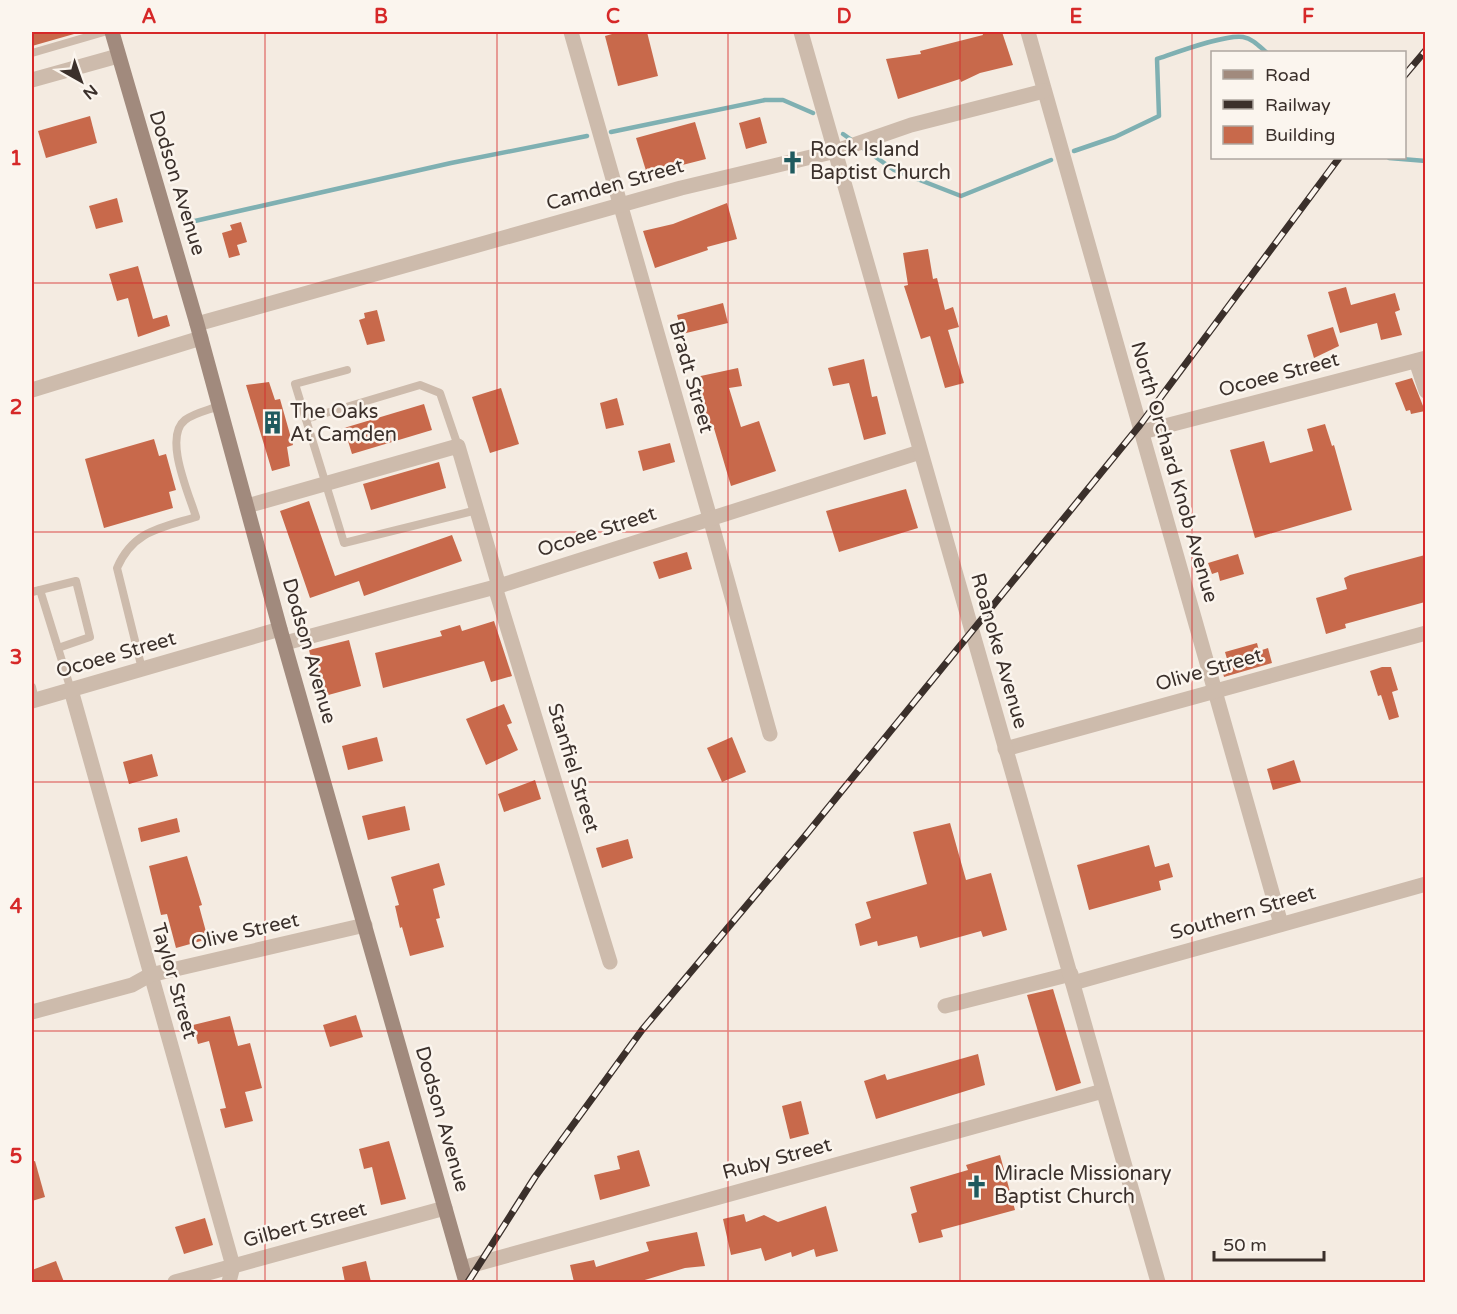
<svg xmlns="http://www.w3.org/2000/svg" width="1457" height="1314" font-family="'Varela Round',sans-serif">
<style>
.lines{fill:none;stroke-linecap:round;stroke-linejoin:round}
.stream{stroke:#7fb0b2;stroke-width:4.5}
.building{fill:#c8694b}
.service{stroke:#cdbbac;stroke-width:8}
.minor{stroke:#cdbbac;stroke-width:15}
.tertiary{stroke:#cdbbac;stroke-width:15}
.secondary{stroke:#a18a7d;stroke-width:15}
.rail-casing{stroke:#3b302b;stroke-width:7}
.rail{stroke:#fbf5ee;stroke-width:4.5;stroke-dasharray:14;stroke-linecap:butt}
.grid{fill:none;stroke:#d62828;stroke-width:1.5;stroke-opacity:0.55}
.labels{text-anchor:middle;dominant-baseline:central;stroke-width:5;stroke-linejoin:round;paint-order:stroke}
.poi-label{font-size:20px;fill:#3b302b;stroke:#fbf5ee;text-anchor:start}
.street-label{font-size:20px;fill:#3b302b;stroke:#fbf5ee}
.neatline{fill:none;stroke:#d62828;stroke-width:2}
.grid-label{font-size:20px;text-anchor:middle;font-weight:bold;fill:#d62828}
</style>
<rect width="100%" height="100%" fill="#f4ebe1"/>
<g class="lines">
<g class="stream">
<polyline points="611,132 765,100 783,100 813,113"/>
<polyline points="843,134 853,141"/>
<polyline points="860,146 894,170 961,196 1051,160"/>
<path d="M1074 151 1115 137 1159 116 1157 59C1175 53 1225 34 1243 37 1253 39 1259 46 1266 52"/>
<polyline points="1389,158 1426,161"/>
<polyline points="186,223 451,163 587,136"/>
</g>
</g>
<g class="building">
<polygon points="32,32 73,32 74,34 32,46"/>
<polygon points="619,32 647,32 658,76 618,86 605,36"/>
<polygon points="982,32 1002,32 1013,65 980,73 961,82 960,79 898,99 886,59 921,54 920,51 983,35"/>
<polygon points="90,116 97,143 46,158 38,131"/>
<polygon points="760,117 767,143 746,149 739,123"/>
<polygon points="695,122 706,159 647,174 636,138"/>
<polygon points="117,198 123,222 96,229 89,206"/>
<polygon points="727,203 737,239 707,247 708,250 655,268 643,231 673,224"/>
<polygon points="241,222 247,242 237,245 240,255 229,258 222,233 232,230 230,225"/>
<polygon points="928,249 933,279 937,278 945,310 953,307 959,327 948,330 964,383 945,388 930,336 921,339 904,286 908,285 903,253"/>
<polygon points="138,266 153,319 167,315 170,326 138,337 128,298 117,301 109,274"/>
<polygon points="1346,287 1351,305 1395,293 1400,310 1395,312 1402,335 1381,340 1377,323 1340,333 1328,292"/>
<polygon points="723,303 728,323 682,334 677,315"/>
<polygon points="377,310 385,341 367,345 359,320 365,318 364,313"/>
<polygon points="1333,327 1339,346 1314,358 1307,335"/>
<polygon points="864,359 872,397 877,396 886,434 864,440 849,383 833,386 828,368"/>
<polygon points="738,368 742,386 729,388 741,427 759,421 776,471 731,486 713,425 707,427 702,411 696,377"/>
<polygon points="1412,378 1425,411 1411,414 1410,410 1406,411 1395,383"/>
<polygon points="269,382 275,400 280,399 293,445 287,447 290,466 272,471 246,385"/>
<polygon points="501,388 519,444 490,453 472,397"/>
<polygon points="617,398 624,425 606,429 600,403"/>
<polygon points="424,404 432,430 352,454 344,428"/>
<polygon points="1325,424 1332,446 1334,445 1352,510 1255,538 1230,450 1264,441 1270,463 1313,451 1307,429"/>
<polygon points="154,439 159,456 166,454 176,490 169,492 173,508 104,528 85,459"/>
<polygon points="670,443 675,462 643,471 638,451"/>
<polygon points="439,462 446,488 371,510 363,484"/>
<polygon points="906,489 918,528 839,552 826,511"/>
<polygon points="309,501 335,576 452,535 462,561 364,596 359,581 310,598 280,511"/>
<polygon points="687,552 692,569 659,579 653,562"/>
<polygon points="1238,554 1244,574 1220,581 1218,572 1212,574 1208,563"/>
<polygon points="1425,555 1425,602 1345,624 1346,628 1326,634 1316,598 1347,589 1344,578 1350,575"/>
<polygon points="494,621 512,676 491,682 484,661 383,688 375,653 442,636 440,631 460,625 462,631"/>
<polygon points="349,640 361,686 321,697 309,650"/>
<polygon points="1257,643 1259,651 1268,648 1272,663 1224,677 1220,661 1227,659 1225,652"/>
<polygon points="1382,667 1391,667 1398,690 1392,692 1399,717 1389,720 1381,695 1378,696 1370,671"/>
<polygon points="504,704 512,723 507,725 518,750 486,765 466,719"/>
<polygon points="377,737 383,761 348,770 342,746"/>
<polygon points="732,737 746,772 722,782 707,748"/>
<polygon points="152,754 158,776 129,784 123,762"/>
<polygon points="1294,760 1301,782 1273,790 1267,769"/>
<polygon points="535,780 541,799 504,812 498,794"/>
<polygon points="405,806 410,830 368,840 362,816"/>
<polygon points="177,818 180,832 141,842 138,828"/>
<polygon points="950,823 966,880 991,873 1007,930 983,937 981,931 920,948 917,936 878,946 877,941 860,946 855,924 871,918 866,902 927,884 913,832"/>
<polygon points="628,839 633,858 602,868 596,848"/>
<polygon points="1149,845 1155,867 1169,863 1173,877 1159,881 1161,890 1089,910 1077,865"/>
<polygon points="187,856 202,905 199,906 208,939 176,948 167,914 161,915 149,866"/>
<polygon points="439,863 445,885 433,889 440,918 436,919 444,947 410,956 402,927 400,928 395,906 399,905 391,877"/>
<polygon points="1053,989 1081,1083 1056,1091 1027,995"/>
<polygon points="356,1015 363,1037 330,1047 323,1025"/>
<polygon points="230,1016 238,1046 250,1043 262,1088 245,1092 253,1121 225,1128 220,1109 226,1108 209,1041 198,1044 193,1025"/>
<polygon points="978,1054 985,1085 876,1119 864,1081 885,1074 887,1080"/>
<polygon points="801,1101 809,1134 790,1139 782,1106"/>
<polygon points="389,1141 406,1199 381,1205 372,1167 364,1169 359,1149"/>
<polygon points="639,1150 650,1186 600,1200 594,1175 620,1169 617,1156"/>
<polygon points="1000,1155 1015,1210 941,1230 943,1237 919,1243 911,1214 917,1212 910,1187 968,1170 966,1165"/>
<polygon points="35,1161 45,1197 32,1201 32,1162"/>
<polygon points="826,1206 838,1251 816,1257 814,1249 792,1257 791,1252 765,1261 761,1248 731,1255 723,1219 744,1214 746,1222 764,1215 778,1222"/>
<polygon points="205,1218 213,1245 184,1254 175,1227"/>
<polygon points="697,1232 705,1266 685,1268 638,1282 574,1282 570,1265 594,1260 596,1267 649,1251 646,1242"/>
<polygon points="56,1261 64,1282 32,1282 32,1270"/>
<polygon points="366,1261 371,1282 345,1282 342,1267"/>
</g>
<g class="lines">
<g class="service">
<polyline points="32,53 104,32"/>
<polyline points="347,370 295,384 344,543 477,510"/>
<polyline points="306,419 420,385 440,393 458,446"/>
<polyline points="40,590 76,581 90,637 58,648"/>
<polyline points="32,592 40,590 71,690"/>
<path d="M142 669 117 568C133 531 160 528 196 517 189 494 163 437 185 420 194 413 209 410 219 406"/>
<polyline points="32,687 35,700"/>
</g>
<g class="minor">
<polyline points="571,32 710,518 770,734"/>
<polyline points="1028,32 1281,924"/>
<polyline points="32,80 118,56"/>
<polyline points="197,324 681,188 836,151 911,125 1044,91"/>
<polyline points="1416,361 1426,391"/>
<polyline points="32,390 201,338"/>
<polyline points="1142,432 1426,358"/>
<polyline points="247,506 458,446 499,586"/>
<polyline points="495,587 610,962"/>
<polyline points="285,643 499,586 920,452"/>
<polyline points="71,690 233,1266 229,1282"/>
<polyline points="32,701 280,629"/>
<polyline points="1005,749 1426,633"/>
<polyline points="1073,983 1426,884"/>
<polyline points="945,1006 1071,974"/>
<polyline points="32,1012 132,985 150,975 365,925"/>
<polyline points="462,1268 1103,1091"/>
<polyline points="175,1282 445,1208"/>
</g>
<polyline class="tertiary" points="801,32 1158,1282"/>
<polyline class="secondary" points="112,32 197,324 280,629 466,1282"/>
<defs>
<g id="rail">
<polyline points="1404,76 1426,50"/>
<polyline points="468,1282 535,1177 642,1030 805,836 1140,425 1339,158"/>
</g>
</defs>
<use href="#rail" class="rail-casing"/>
<use href="#rail" class="rail"/>
</g>
<path class="grid" d="M265 32V1282M497 32V1282M728 32V1282M960 32V1282M1192 32V1282M32 283H1426M32 532H1426M32 782H1426M32 1031H1426"/>
<defs>
<symbol id="church-bare" viewBox="-9 -9 18 18"><path d="M-1.2-6h2.4v3.5h3.3v2.4h-3.3V6h-2.4V-.1h-3.3v-2.4h3.3Z" fill="#1f5a5e" stroke="#fbf5ee" stroke-width="2.5" paint-order="stroke"/></symbol>
<symbol id="building-bare" viewBox="-9 -9 18 18"><path d="M-4-6H4V6H1V3H-1V6H-4ZM-2.5-4.3h1.7v1.8h-1.7ZM.8-4.3h1.7v1.8H.8ZM-2.5-1h1.7V.8h-1.7ZM.8-1h1.7V.8H.8Z" fill="#1f5a5e" stroke="#fbf5ee" stroke-width="2.5" paint-order="stroke"/></symbol>
</defs>
<g fill-rule="evenodd">
<use href="#church-bare" x="776" y="146" width="33" height="33"/>
<use href="#building-bare" x="256" y="406" width="33" height="33"/>
<use href="#church-bare" x="960" y="1170" width="33" height="33"/>
</g>
<g class="labels">
<g class="poi-label">
<text x="810" y="150">Rock Island<tspan x="810" dy="23">Baptist Church</tspan></text>
<text x="290" y="412">The Oaks<tspan x="290" dy="23">At Camden</tspan></text>
<text x="994" y="1174">Miracle Missionary<tspan x="994" dy="23">Baptist Church</tspan></text>
</g>
<g class="street-label">
<text transform="translate(177 183) rotate(73)">Dodson Avenue</text>
<text transform="translate(615 185) rotate(-16)">Camden Street</text>
<text transform="translate(1279 375) rotate(-15)">Ocoee Street</text>
<text transform="translate(691 377) rotate(74)">Bradt Street</text>
<text transform="translate(1174 472) rotate(74)">North Orchard Knob Avenue</text>
<text transform="translate(597 532) rotate(-18)">Ocoee Street</text>
<text transform="translate(309 651) rotate(74)">Dodson Avenue</text>
<text transform="translate(999 651) rotate(74)">Roanoke Avenue</text>
<text transform="translate(116 655) rotate(-16)">Ocoee Street</text>
<text transform="translate(1209 670) rotate(-16)">Olive Street</text>
<text transform="translate(573 768) rotate(73)">Stanfiel Street</text>
<text transform="translate(1243 913) rotate(-16)">Southern Street</text>
<text transform="translate(245 932) rotate(-13)">Olive Street</text>
<text transform="translate(174 981) rotate(74)">Taylor Street</text>
<text transform="translate(442 1119) rotate(74)">Dodson Avenue</text>
<text transform="translate(777 1159) rotate(-15)">Ruby Street</text>
<text transform="translate(305 1225) rotate(-15)">Gilbert Street</text>
</g>
</g>
<rect width="1457" height="1314" fill="none" stroke="#fbf5ee" stroke-width="66"/>
<rect x="1211" y="51" width="195" height="108" fill="#fbf5ee" stroke="#aea6a0" stroke-width="1.5"/>
<rect x="1223" y="70" width="30" height="9" fill="#a18a7d" stroke="#aea6a0" stroke-width="1.5"/>
<text x="1265" y="81" font-size="18" fill="#3b302b">Road</text>
<rect x="1223" y="100" width="30" height="9" fill="#3b302b" stroke="#aea6a0" stroke-width="1.5"/>
<text x="1265" y="111" font-size="18" fill="#3b302b">Railway</text>
<rect x="1223" y="126" width="30" height="18" fill="#c8694b" stroke="#aea6a0" stroke-width="1.5"/>
<text x="1265" y="141" font-size="18" fill="#3b302b">Building</text>
<g transform="translate(81 81) rotate(140)" stroke="#fbf5ee" stroke-width="4.5" paint-order="stroke">
<path d="M0-4.5L10 22L0 15L-10 22Z" fill="#3b302b"/>
<text y="-9" font-size="16" font-weight="bold" text-anchor="middle" fill="#3b302b">N</text>
</g>
<path d="M1214 1251v9h110v-9" fill="none" stroke="#3b302b" stroke-width="3"/>
<text x="1223" y="1251" font-size="18" fill="#3b302b" stroke="#fbf5ee" stroke-width="4.5" paint-order="stroke">50 m</text>
<rect x="33" y="33" width="1391" height="1248" class="neatline"/>
<g class="grid-label">
<text x="149" y="23">A</text>
<text x="381" y="23">B</text>
<text x="613" y="23">C</text>
<text x="844" y="23">D</text>
<text x="1076" y="23">E</text>
<text x="1308" y="23">F</text>
<text x="16" y="165">1</text>
<text x="16" y="414">2</text>
<text x="16" y="664">3</text>
<text x="16" y="913">4</text>
<text x="16" y="1163">5</text>
</g>
</svg>
